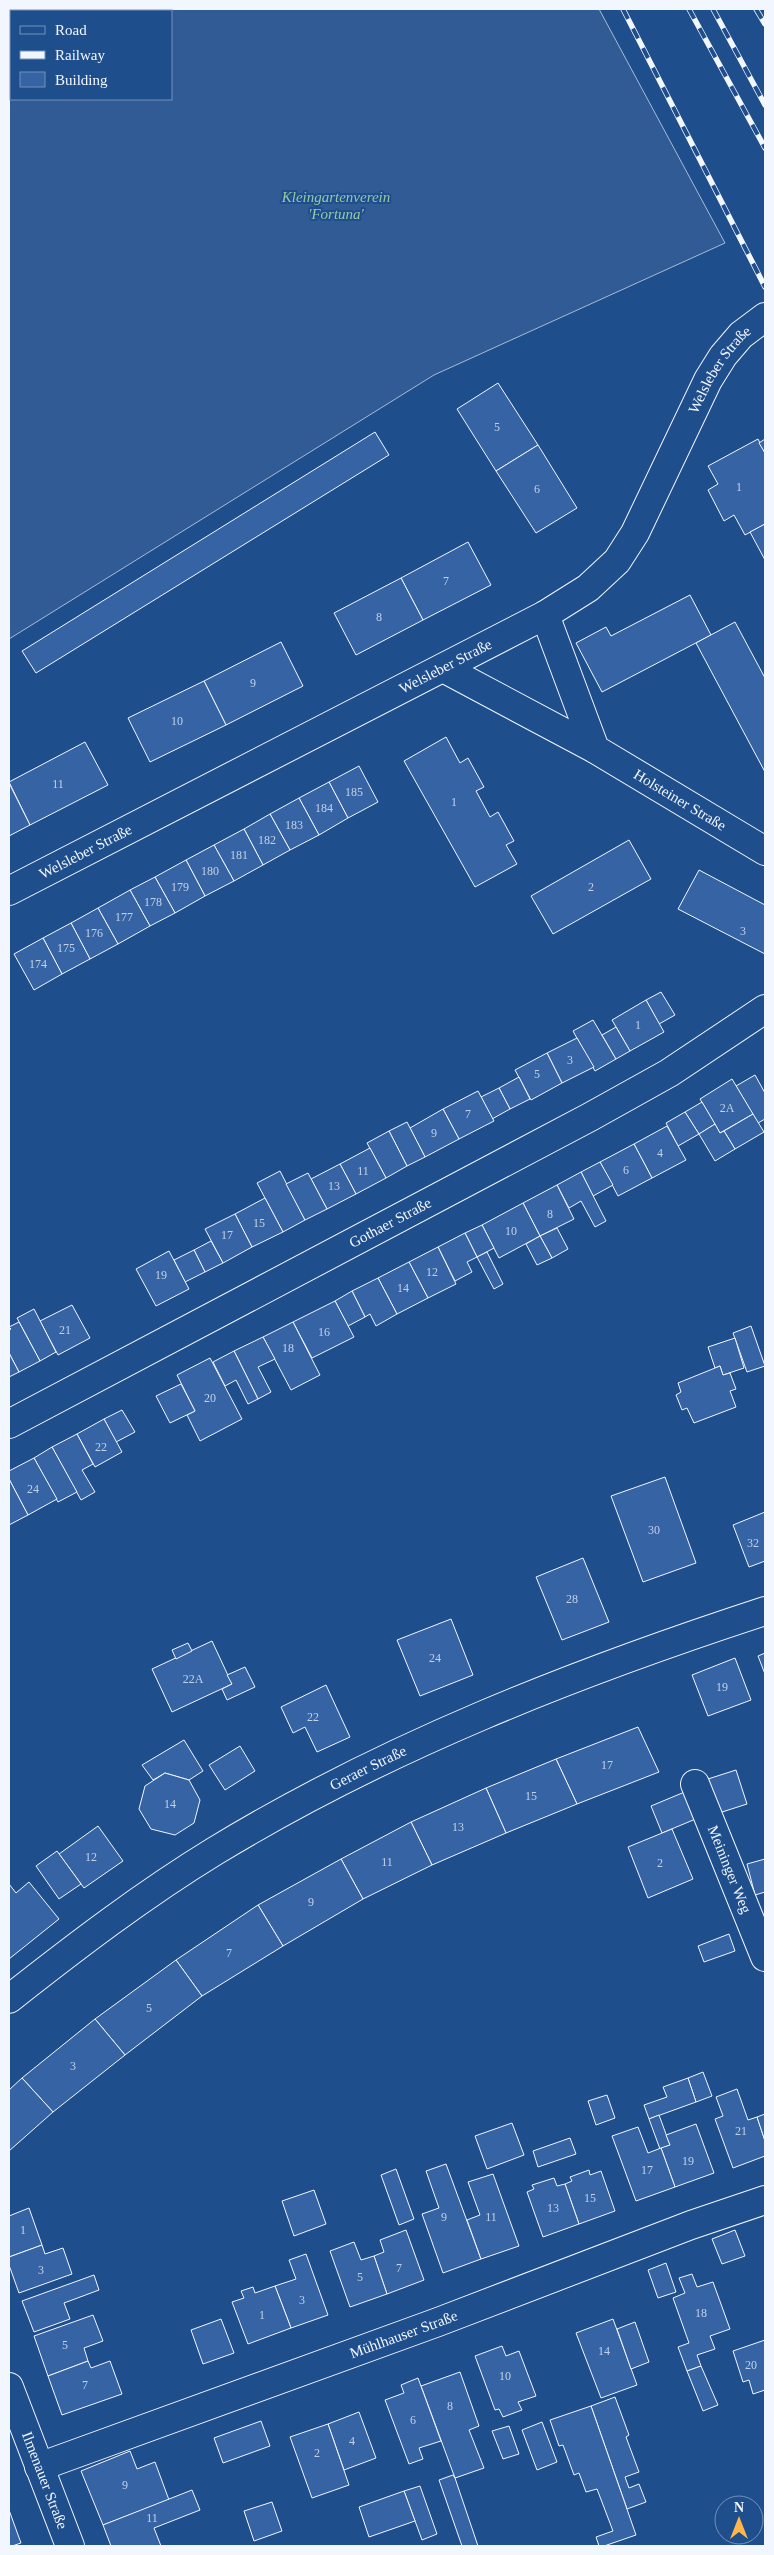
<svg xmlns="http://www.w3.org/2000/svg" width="774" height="2555" font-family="'Times New Roman',serif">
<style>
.built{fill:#305b95;stroke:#a8bbd7;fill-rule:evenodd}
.building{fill:#3563a3;stroke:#f2f6ff}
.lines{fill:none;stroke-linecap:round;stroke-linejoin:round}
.minor-casing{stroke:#f2f6ff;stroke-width:30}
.minor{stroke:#1f4e8c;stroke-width:28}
.rail-casing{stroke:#f2f6ff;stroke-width:5.5}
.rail{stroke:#1f4e8c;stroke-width:4;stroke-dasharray:11;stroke-linecap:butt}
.labels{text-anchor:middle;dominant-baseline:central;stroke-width:4;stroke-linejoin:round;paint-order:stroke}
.number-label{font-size:12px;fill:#c3d1e8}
.park-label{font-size:15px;font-style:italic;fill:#97c8a6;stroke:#1f4e8c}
.street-label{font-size:15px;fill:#f2f6ff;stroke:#1f4e8c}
</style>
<rect width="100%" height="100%" fill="#1f4e8c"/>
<path class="built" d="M9 9H599L725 243 434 375 9 639ZM11 11H171V99H11Z"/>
<g class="building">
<polygon points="498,383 538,445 496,471 457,409"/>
<polygon points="375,432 389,455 36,673 22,651"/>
<polygon points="758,439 765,453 765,524 745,535 734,515 724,521 708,490 718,484 708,466"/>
<polygon points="765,439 765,453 759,443"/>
<polygon points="538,445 577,508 536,533 496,471"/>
<polygon points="765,524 765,560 750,532"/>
<polygon points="468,542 491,585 423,620 401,578"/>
<polygon points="401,578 423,620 356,655 334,613"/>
<polygon points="690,595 711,635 602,692 576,643 606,627 611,636"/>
<polygon points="735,622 765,678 765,772 696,643"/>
<polygon points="281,642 303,686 226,725 204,681"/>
<polygon points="204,681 226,725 150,762 128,718"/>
<polygon points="446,737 460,763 468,758 484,787 476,791 490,817 498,812 514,841 506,845 517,864 475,887 404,761"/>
<polygon points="85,742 108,785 30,825 9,782"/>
<polygon points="359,766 378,802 348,818 329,782"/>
<polygon points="329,782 348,818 319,835 299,798"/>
<polygon points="9,783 30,825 9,836"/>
<polygon points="299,798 319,835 290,850 270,814"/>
<polygon points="270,814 290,850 263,865 244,829"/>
<polygon points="244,829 263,865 234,881 214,845"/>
<polygon points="629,840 651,879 553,934 531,896"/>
<polygon points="214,845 234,881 205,896 186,860"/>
<polygon points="186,860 205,896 175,913 155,877"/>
<polygon points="699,870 765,905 765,954 678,909"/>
<polygon points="155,877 175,913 150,926 130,890"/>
<polygon points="130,890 150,926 118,944 98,908"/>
<polygon points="98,908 118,944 90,959 71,923"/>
<polygon points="71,923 90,959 62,974 43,938"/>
<polygon points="43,938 62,974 34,990 14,954"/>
<polygon points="661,992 675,1015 659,1024 646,1000"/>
<polygon points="646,1000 664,1032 630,1051 612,1020"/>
<polygon points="593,1020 616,1059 595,1071 573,1031"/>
<polygon points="616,1027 630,1051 616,1059 602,1035"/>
<polygon points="577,1038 594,1067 562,1083 547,1053"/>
<polygon points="547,1053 562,1083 531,1100 515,1070"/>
<polygon points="755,1075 765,1093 765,1119 758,1123 736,1086"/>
<polygon points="519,1077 530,1099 510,1109 499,1088"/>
<polygon points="732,1079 753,1114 720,1133 700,1099"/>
<polygon points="499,1088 510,1109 492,1119 481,1097"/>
<polygon points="478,1091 494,1121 459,1139 443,1109"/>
<polygon points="702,1102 715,1124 699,1134 685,1112"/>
<polygon points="443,1109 459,1139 425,1157 410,1128"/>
<polygon points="685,1112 699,1134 678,1146 666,1123"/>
<polygon points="753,1114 764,1132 735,1149 724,1131"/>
<polygon points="407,1122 425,1157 407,1166 389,1131"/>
<polygon points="715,1124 720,1133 724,1131 735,1149 715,1161 699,1134"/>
<polygon points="667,1126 686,1160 652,1178 634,1144"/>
<polygon points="389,1131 407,1166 386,1178 367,1143"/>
<polygon points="634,1144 652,1178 618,1196 600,1162"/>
<polygon points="370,1148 386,1178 356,1194 340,1164"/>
<polygon points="600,1162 613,1185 593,1196 581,1172"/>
<polygon points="340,1164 356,1194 327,1209 311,1179"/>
<polygon points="280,1171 305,1220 283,1232 257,1183"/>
<polygon points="581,1172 606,1221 595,1227 581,1201 569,1208 557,1185"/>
<polygon points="308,1173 327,1209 305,1220 286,1184"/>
<polygon points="557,1185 574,1219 540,1236 523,1203"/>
<polygon points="265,1198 283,1232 252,1247 235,1214"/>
<polygon points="523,1203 540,1236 499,1258 482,1225"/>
<polygon points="235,1214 252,1247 223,1263 205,1229"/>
<polygon points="482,1225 494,1248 477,1257 465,1233"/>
<polygon points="557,1228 568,1249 552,1258 540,1236"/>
<polygon points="465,1233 477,1257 467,1262 472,1272 455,1281 438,1247"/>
<polygon points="540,1236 552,1258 537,1265 526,1244"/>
<polygon points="211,1241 223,1263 205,1272 194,1250"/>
<polygon points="438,1247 456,1284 428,1298 409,1262"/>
<polygon points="194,1250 205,1272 185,1282 174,1260"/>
<polygon points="169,1251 189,1289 156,1306 136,1269"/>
<polygon points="487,1252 503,1284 494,1289 477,1257"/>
<polygon points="409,1262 428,1298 397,1314 378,1278"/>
<polygon points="378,1278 397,1314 376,1326 370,1314 365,1317 352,1291"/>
<polygon points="352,1291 365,1317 348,1326 335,1301"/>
<polygon points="335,1301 354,1337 312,1358 293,1322"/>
<polygon points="72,1305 90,1338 58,1355 40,1321"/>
<polygon points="34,1309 56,1352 40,1361 17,1318"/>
<polygon points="19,1322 40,1361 19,1372 9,1353 9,1330 11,1329 9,1327"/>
<polygon points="293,1322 320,1375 291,1390 263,1337"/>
<polygon points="751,1326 765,1366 747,1372 733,1333"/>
<polygon points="263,1337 275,1359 258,1367 271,1392 258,1399 234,1351"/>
<polygon points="735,1338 744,1368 723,1375 720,1366 715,1368 708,1347"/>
<polygon points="234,1351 258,1399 248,1404 236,1380 225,1386 213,1362"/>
<polygon points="9,1353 19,1372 9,1377"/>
<polygon points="210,1358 242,1419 200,1441 187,1415 195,1411 177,1375"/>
<polygon points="720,1366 723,1375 730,1373 736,1389 730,1391 736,1407 694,1423 687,1408 682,1410 676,1395 681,1392 678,1383"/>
<polygon points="181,1384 195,1411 170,1423 156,1396"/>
<polygon points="122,1410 135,1432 116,1442 104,1419"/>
<polygon points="104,1419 122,1452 95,1467 77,1434"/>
<polygon points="77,1434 93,1464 82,1470 95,1492 81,1500 52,1447"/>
<polygon points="52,1447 77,1492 58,1502 34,1458"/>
<polygon points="34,1458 57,1499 28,1515 9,1479 9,1471"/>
<polygon points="665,1477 696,1563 643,1582 611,1496"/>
<polygon points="9,1479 28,1515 9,1525"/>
<polygon points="765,1512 765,1561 749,1567 733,1525"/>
<polygon points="583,1558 609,1622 562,1640 536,1577"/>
<polygon points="451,1619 473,1675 420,1696 397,1640"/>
<polygon points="212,1641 232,1684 172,1712 152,1669"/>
<polygon points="188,1643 192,1651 176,1659 172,1650"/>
<polygon points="765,1653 765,1674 758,1656"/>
<polygon points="735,1658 751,1700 708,1716 692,1675"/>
<polygon points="245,1667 255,1687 227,1700 222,1689 232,1684 227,1675"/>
<polygon points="326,1685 350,1737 317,1752 305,1727 293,1733 281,1707"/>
<polygon points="638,1727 659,1772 577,1804 556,1759"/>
<polygon points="184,1740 203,1771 189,1780 165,1773 153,1780 142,1765"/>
<polygon points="240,1746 255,1771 225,1790 209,1765"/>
<polygon points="556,1759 577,1804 506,1833 486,1788"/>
<polygon points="736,1770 747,1804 719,1813 708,1779"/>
<polygon points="165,1773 189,1780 200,1800 194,1823 175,1835 151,1829 139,1809 145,1786"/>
<polygon points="486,1788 506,1833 432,1865 411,1822"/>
<polygon points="687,1791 698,1818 662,1833 651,1806"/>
<polygon points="411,1822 432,1865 363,1899 341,1859"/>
<polygon points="98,1826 123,1861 84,1888 59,1854"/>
<polygon points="672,1829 693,1879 648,1898 628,1847"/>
<polygon points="57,1851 81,1884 59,1899 36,1866"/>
<polygon points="341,1859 363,1899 283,1946 258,1905"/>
<polygon points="765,1859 765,1892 755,1895 747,1864"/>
<polygon points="29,1882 59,1919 9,1959 9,1884 16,1893"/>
<polygon points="258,1905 283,1946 202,1996 176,1960"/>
<polygon points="729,1934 735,1951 704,1962 698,1946"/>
<polygon points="176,1960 202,1996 125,2055 95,2019"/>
<polygon points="95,2019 125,2055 53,2112 22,2078"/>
<polygon points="703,2072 712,2096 696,2102 688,2078"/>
<polygon points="22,2078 53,2112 9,2151 9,2090"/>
<polygon points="688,2078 696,2102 649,2119 644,2105 667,2097 663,2087"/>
<polygon points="737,2089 748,2120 757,2117 765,2141 765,2156 733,2168 715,2119 723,2116 716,2097"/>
<polygon points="607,2095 615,2118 596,2125 588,2101"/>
<polygon points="765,2114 765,2141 757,2117"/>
<polygon points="659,2115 670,2145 660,2149 649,2119"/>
<polygon points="512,2123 524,2155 487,2169 475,2136"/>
<polygon points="696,2124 714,2173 675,2187 661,2148 670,2145 666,2135"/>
<polygon points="638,2127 648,2153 661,2148 675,2187 636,2201 612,2136"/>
<polygon points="570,2138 576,2154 538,2167 533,2151"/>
<polygon points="446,2164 481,2259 443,2273 422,2214 439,2208 426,2171"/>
<polygon points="396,2169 414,2219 399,2225 381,2175"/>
<polygon points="589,2170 590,2175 601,2171 615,2211 579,2224 565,2184 572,2181 570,2177"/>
<polygon points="493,2174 519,2246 481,2259 467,2220 480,2215 468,2182"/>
<polygon points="554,2178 557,2186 565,2184 579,2224 543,2237 527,2192 534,2189 532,2185"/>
<polygon points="314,2190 326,2224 294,2236 282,2201"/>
<polygon points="29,2208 42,2245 9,2257 9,2216"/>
<polygon points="406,2230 424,2280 387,2294 374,2256 384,2252 380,2240"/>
<polygon points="735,2230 745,2256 722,2264 712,2239"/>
<polygon points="354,2242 361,2260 374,2256 387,2294 350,2307 330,2251"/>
<polygon points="42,2245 45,2254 63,2248 72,2274 19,2293 9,2265 9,2257"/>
<polygon points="306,2254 328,2315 291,2328 275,2286 296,2279 289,2260"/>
<polygon points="666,2263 676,2292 658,2298 648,2270"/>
<polygon points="692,2274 697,2287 713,2282 730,2329 710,2336 715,2349 697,2355 701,2366 687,2371 678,2347 689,2343 673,2298 685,2293 679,2278"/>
<polygon points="94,2275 99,2290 64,2303 70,2319 34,2332 22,2301"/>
<polygon points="275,2286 291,2328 248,2344 232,2302 244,2298 241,2291 253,2287 255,2293"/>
<polygon points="93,2315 103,2341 84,2348 88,2361 48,2376 34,2336"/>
<polygon points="221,2319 234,2353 203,2364 191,2330"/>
<polygon points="613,2319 637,2385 601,2398 576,2333"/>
<polygon points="635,2322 649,2362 631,2369 617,2329"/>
<polygon points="765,2340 765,2390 753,2394 749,2380 743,2382 733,2351"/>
<polygon points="502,2346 506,2356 519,2351 536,2396 518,2402 522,2410 503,2417 499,2409 495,2410 475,2356"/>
<polygon points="88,2361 91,2368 110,2361 122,2394 62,2415 48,2376"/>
<polygon points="701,2366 718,2405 703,2411 687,2371"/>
<polygon points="460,2372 479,2426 469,2430 484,2468 455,2478 421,2386"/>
<polygon points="418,2378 441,2441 419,2448 423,2459 409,2464 385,2400 404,2393 401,2385"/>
<polygon points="615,2397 629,2435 626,2437 639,2472 625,2477 629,2488 639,2484 646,2502 627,2509 591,2406"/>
<polygon points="591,2406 636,2535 604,2546 599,2546 596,2537 613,2531 597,2489 586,2492 579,2473 574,2475 563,2445 559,2446 550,2420"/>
<polygon points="359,2412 376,2458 344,2470 328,2424"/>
<polygon points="261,2421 270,2446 223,2463 214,2438"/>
<polygon points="542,2422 557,2462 537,2470 522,2430"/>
<polygon points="328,2424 349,2485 312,2498 290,2437"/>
<polygon points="509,2426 519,2454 503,2459 492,2431"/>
<polygon points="130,2451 137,2469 155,2462 169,2500 103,2525 81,2471"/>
<polygon points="453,2475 455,2478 478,2546 462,2546 439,2480"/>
<polygon points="420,2486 437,2534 422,2540 404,2491"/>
<polygon points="192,2490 200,2510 154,2528 161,2546 111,2546 103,2525"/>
<polygon points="404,2491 415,2521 369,2537 359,2507"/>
<polygon points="272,2502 282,2531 254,2541 244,2511"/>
<polygon points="9,2510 21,2543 12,2546 9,2546"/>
</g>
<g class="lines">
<defs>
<g id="minor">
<path id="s1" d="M545 615 595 749 765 851"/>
<polyline points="443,668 595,749"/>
<path id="s2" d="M9 891 545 615 588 588 617 561 635 533 708 380 723 356 741 335 765 317"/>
<path id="s3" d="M9 1424 590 1117 669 1073 765 1009"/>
<path id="s4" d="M695 1784 765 1957"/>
<path id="s5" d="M9 1999C75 1947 143 1895 215 1851 386 1747 575 1673 765 1611"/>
<path id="s6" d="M9 2387 70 2546"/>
<path id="s7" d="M39 2467 438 2322 691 2225 765 2200"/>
</g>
</defs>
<use href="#minor" class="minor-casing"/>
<use href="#minor" class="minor"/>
<defs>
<g id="rail">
<polyline points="623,9 765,287"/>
<polyline points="689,9 765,148"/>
<polyline points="713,9 765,105"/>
<polyline points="756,9 765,24"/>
</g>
</defs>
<use href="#rail" class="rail-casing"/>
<use href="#rail" class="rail"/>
</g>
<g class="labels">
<g class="number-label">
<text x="497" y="427">5</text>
<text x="739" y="487">1</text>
<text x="537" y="489">6</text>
<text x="446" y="581">7</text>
<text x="379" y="617">8</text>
<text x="253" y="683">9</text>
<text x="177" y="721">10</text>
<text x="58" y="784">11</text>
<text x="354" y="792">185</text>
<text x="454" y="802">1</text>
<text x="324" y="808">184</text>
<text x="294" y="825">183</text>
<text x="267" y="840">182</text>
<text x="239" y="855">181</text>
<text x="210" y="871">180</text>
<text x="180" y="887">179</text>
<text x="591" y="887">2</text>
<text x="153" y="902">178</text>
<text x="124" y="917">177</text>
<text x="743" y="931">3</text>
<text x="94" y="933">176</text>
<text x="66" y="948">175</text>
<text x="38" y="964">174</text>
<text x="638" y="1025">1</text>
<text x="570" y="1060">3</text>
<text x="537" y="1074">5</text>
<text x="727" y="1108">2A</text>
<text x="468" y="1114">7</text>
<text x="434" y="1133">9</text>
<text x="660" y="1153">4</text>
<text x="626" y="1170">6</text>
<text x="363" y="1171">11</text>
<text x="334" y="1186">13</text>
<text x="550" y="1214">8</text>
<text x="259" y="1223">15</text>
<text x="511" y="1231">10</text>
<text x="227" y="1235">17</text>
<text x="432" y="1272">12</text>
<text x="161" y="1275">19</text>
<text x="403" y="1288">14</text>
<text x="65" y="1330">21</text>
<text x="324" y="1332">16</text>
<text x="288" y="1348">18</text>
<text x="210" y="1398">20</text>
<text x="101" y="1447">22</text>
<text x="33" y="1489">24</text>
<text x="654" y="1530">30</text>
<text x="753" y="1543">32</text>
<text x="572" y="1599">28</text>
<text x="435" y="1658">24</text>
<text x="193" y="1679">22A</text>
<text x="722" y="1687">19</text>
<text x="313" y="1717">22</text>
<text x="607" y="1765">17</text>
<text x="531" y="1796">15</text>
<text x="170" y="1804">14</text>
<text x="458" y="1827">13</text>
<text x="91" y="1857">12</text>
<text x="387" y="1862">11</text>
<text x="660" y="1863">2</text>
<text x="311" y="1902">9</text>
<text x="229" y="1953">7</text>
<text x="149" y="2008">5</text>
<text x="73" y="2066">3</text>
<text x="741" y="2131">21</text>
<text x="688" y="2161">19</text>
<text x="647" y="2170">17</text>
<text x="590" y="2198">15</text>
<text x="553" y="2208">13</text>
<text x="444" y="2217">9</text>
<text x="491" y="2217">11</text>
<text x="23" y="2230">1</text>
<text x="399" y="2268">7</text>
<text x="41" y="2270">3</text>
<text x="360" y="2277">5</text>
<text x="302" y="2300">3</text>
<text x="701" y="2313">18</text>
<text x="262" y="2315">1</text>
<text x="65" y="2345">5</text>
<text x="604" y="2351">14</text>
<text x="751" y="2365">20</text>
<text x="505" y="2376">10</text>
<text x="85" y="2385">7</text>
<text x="450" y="2406">8</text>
<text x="413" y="2420">6</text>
<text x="352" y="2441">4</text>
<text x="317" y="2453">2</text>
<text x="125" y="2485">9</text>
<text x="152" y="2518">11</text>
</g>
<g class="park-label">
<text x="336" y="197">Kleingartenverein<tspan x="336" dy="17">'Fortuna'</tspan></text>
</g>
<g class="street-label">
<text stroke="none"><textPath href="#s2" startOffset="911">Welsleber Straße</textPath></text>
<text stroke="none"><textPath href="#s2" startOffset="491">Welsleber Straße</textPath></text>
<text stroke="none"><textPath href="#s1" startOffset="242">Holsteiner Straße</textPath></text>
<text stroke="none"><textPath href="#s2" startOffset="86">Welsleber Straße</textPath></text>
<text stroke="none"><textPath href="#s3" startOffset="431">Gothaer Straße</textPath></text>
<text stroke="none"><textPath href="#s5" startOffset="428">Geraer Straße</textPath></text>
<text stroke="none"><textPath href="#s4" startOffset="92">Meininger Weg</textPath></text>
<text stroke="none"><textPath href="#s7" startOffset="388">Mühlhauser Straße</textPath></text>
<text stroke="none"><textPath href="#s6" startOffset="100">Ilmenauer Straße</textPath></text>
</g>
</g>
<rect width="774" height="2555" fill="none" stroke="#f2f6ff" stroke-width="20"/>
<rect x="10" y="10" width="162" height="90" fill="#1f4e8c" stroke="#7391ba"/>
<rect x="20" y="26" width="25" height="8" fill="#1f4e8c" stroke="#7391ba"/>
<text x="55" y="35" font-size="15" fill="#f2f6ff">Road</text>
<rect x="20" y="51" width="25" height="8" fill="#f2f6ff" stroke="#7391ba"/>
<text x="55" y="60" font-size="15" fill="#f2f6ff">Railway</text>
<rect x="20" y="72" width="25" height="15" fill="#3563a3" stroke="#7391ba"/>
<text x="55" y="85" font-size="15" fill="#f2f6ff">Building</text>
<g transform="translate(739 2520)"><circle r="24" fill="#1f4e8c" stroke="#7391ba"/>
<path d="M0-4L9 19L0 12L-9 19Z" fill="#ffb74d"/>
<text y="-8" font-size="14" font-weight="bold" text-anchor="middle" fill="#f2f6ff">N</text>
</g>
</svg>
